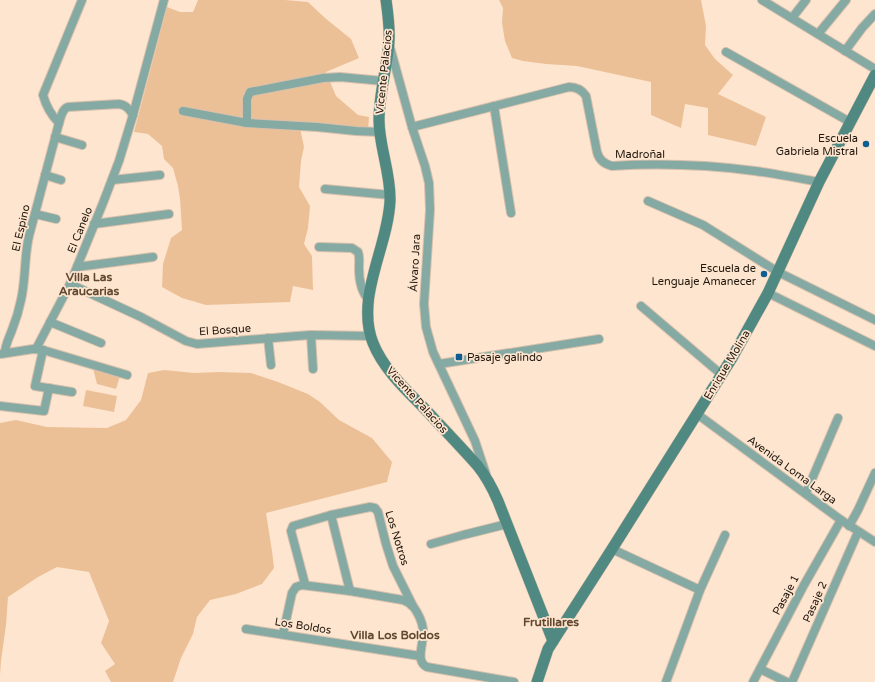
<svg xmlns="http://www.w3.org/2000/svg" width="875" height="682" font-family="'Varela Round',sans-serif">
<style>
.green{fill:#ecc097}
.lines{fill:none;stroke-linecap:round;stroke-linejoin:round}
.street-casing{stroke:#d6c0ac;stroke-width:10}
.secondary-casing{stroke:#d6c0ac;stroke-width:12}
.street{stroke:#85a9a3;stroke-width:8}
.secondary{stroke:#508981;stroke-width:11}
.poi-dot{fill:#0f5e91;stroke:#fee5cf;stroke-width:1.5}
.labels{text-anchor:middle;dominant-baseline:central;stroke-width:3.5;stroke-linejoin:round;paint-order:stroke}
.street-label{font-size:11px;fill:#20160c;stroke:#fee5cf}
.poi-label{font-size:11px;fill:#20160c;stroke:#fee5cf;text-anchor:end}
.neighbourhood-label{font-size:12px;font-weight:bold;fill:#61472f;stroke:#fee5cf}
</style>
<rect width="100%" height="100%" fill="#fee5cf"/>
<g class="green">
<polygon points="198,0 285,0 308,2 325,18 351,39 359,58 326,72 336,96 358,115 369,117 368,130 300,128 304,147 301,161 299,187 310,206 308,228 304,244 312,256 313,290 293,286 290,302 206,305 182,298 162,287 163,264 171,238 182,230 180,199 178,186 173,168 164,159 162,146 148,134 134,132 167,7 180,12 193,12"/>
<polygon points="499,0 701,0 706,26 705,45 715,59 733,75 718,94 766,117 756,146 708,135 708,108 685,104 681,128 651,115 651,82 577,66 546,64 523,61 512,58 505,41 502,23 503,8"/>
<polygon points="93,368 120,376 116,389 97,384"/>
<polygon points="164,370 194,373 219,372 251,373 278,382 308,394 320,402 339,420 372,438 392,462 387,482 266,513 272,551 274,568 262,584 236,594 210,600 197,617 193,634 181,658 173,682 111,682 105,671 115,664 101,643 109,621 89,572 57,567 38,577 8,597 6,625 1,661 0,675 0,423 16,420 47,427 107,428 126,420 141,400 148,373"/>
<polygon points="86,390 117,396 114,412 83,406"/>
</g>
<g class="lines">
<defs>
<g id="street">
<polyline points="762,0 875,69"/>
<polyline points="792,18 806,0"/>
<polyline points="818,34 846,0"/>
<polyline points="390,47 412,127 425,166 429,183 430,210 424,304 426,327 433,352 475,441 486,474"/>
<polyline points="845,51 862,28 875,14"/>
<polyline points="726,52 850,122"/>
<polyline points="494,106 511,213"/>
<polyline points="183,111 247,123 317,127 356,131 379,132"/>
<path d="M59 123C51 115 46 106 43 95L82 0"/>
<polyline points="247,123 247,99 250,92 323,78 340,77 383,81"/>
<path d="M412 127 569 87C577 87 582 90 586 96L597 152C599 160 604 164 612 166 660 163 708 165 755 171 777 174 798 178 819 182"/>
<polyline points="55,137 82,145"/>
<polyline points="45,175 61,180"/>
<polyline points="112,180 160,175"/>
<polyline points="325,189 390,195"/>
<polyline points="648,201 703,225 778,272 875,320"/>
<polyline points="35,214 56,219"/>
<polyline points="94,224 169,214"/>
<path d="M319 247 352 248 358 252C360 257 359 262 359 268 359 279 361 291 368 299"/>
<polyline points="77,267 153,257"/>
<polyline points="70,284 141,317 186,341 197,344 297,336 311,335 371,336"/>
<polyline points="768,293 875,346"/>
<polyline points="641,306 722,375"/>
<polyline points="50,322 101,343"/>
<polyline points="311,335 313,369"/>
<polyline points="268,338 271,365"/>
<polyline points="36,349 70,284 103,203 119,161 133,115 164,0"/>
<polyline points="43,350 35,386 72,392"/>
<path d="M5 353C5 345 9 338 12 330 16 320 19 310 21 300 26 279 24 257 29 236L59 123C61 117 62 109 68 107L119 104C126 105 129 109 133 115"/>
<polyline points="1,354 33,349 43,350 127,375"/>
<polyline points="439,364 599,339"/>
<polyline points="0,406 44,411 49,388"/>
<polyline points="697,414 841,520 875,542"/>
<polyline points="806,493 838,418"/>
<polyline points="331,515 350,591"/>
<polyline points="849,526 858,510 875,473"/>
<polyline points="431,544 463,535 507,524"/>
<polyline points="612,549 700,590"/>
<path d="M305 584 291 531 293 526 331 515 370 507 375 508 378 512 386 544 393 566 413 606C418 613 422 621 423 629 425 642 414 661 427 667L514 682"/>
<polyline points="246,629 420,656"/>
<polyline points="283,634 292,593 296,587 302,585 350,591 403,600 409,603 412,606"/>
<polyline points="760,669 787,682"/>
<polyline points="666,682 700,590 725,535"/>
<polyline points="753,682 804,585 841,520"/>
<polyline points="792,682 858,532"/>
</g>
<g id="secondary">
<path d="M386 0C388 14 390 28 389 42 387 68 379 94 379 120 379 147 391 173 390 201 388 247 355 297 373 343 383 368 404 388 423 407 441 426 459 445 477 465 486 476 492 487 498 501L553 641"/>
<polyline points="537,682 548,649 612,549 732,358 768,293 819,182 875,75"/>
</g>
</defs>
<use href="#street" class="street-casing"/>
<use href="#secondary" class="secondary-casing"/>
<use href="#street" class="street"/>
<use href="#secondary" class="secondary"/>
</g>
<g class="poi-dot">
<circle cx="866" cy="144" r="4"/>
<circle cx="764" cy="274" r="4"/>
<rect x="455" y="353" width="8" height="8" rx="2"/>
</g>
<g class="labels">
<g class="street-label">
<text transform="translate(384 72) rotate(-84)">Vicente Palacios</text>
<text x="640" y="154">Madroñal</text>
<text transform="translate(21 228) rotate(-77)">El Espino</text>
<text transform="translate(80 230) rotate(-68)">El Canelo</text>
<text transform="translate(415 263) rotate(-87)">Álvaro Jara</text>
<text transform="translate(225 330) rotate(-4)">El Bosque</text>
<text transform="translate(727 365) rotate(-59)">Enrique Molina</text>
<text transform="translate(417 400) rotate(48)">Vicente Palacios</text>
<text transform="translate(792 470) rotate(36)">Avenida Loma Larga</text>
<text transform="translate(397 538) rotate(73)">Los Notros</text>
<text transform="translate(786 595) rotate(-62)">Pasaje 1</text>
<text transform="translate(815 602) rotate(-66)">Pasaje 2</text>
<text transform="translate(303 626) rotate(9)">Los Boldos</text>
</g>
<g class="poi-label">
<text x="858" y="138">Escuela<tspan x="858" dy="13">Gabriela Mistral</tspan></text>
<text x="756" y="268">Escuela de<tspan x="756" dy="13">Lenguaje Amanecer</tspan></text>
<text x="467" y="357" text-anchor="start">Pasaje galindo</text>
</g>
<g class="neighbourhood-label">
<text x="89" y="277">Villa Las<tspan x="89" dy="14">Araucarias</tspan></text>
<text x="551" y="622">Frutillares</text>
<text x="395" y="635">Villa Los Boldos</text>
</g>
</g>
</svg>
